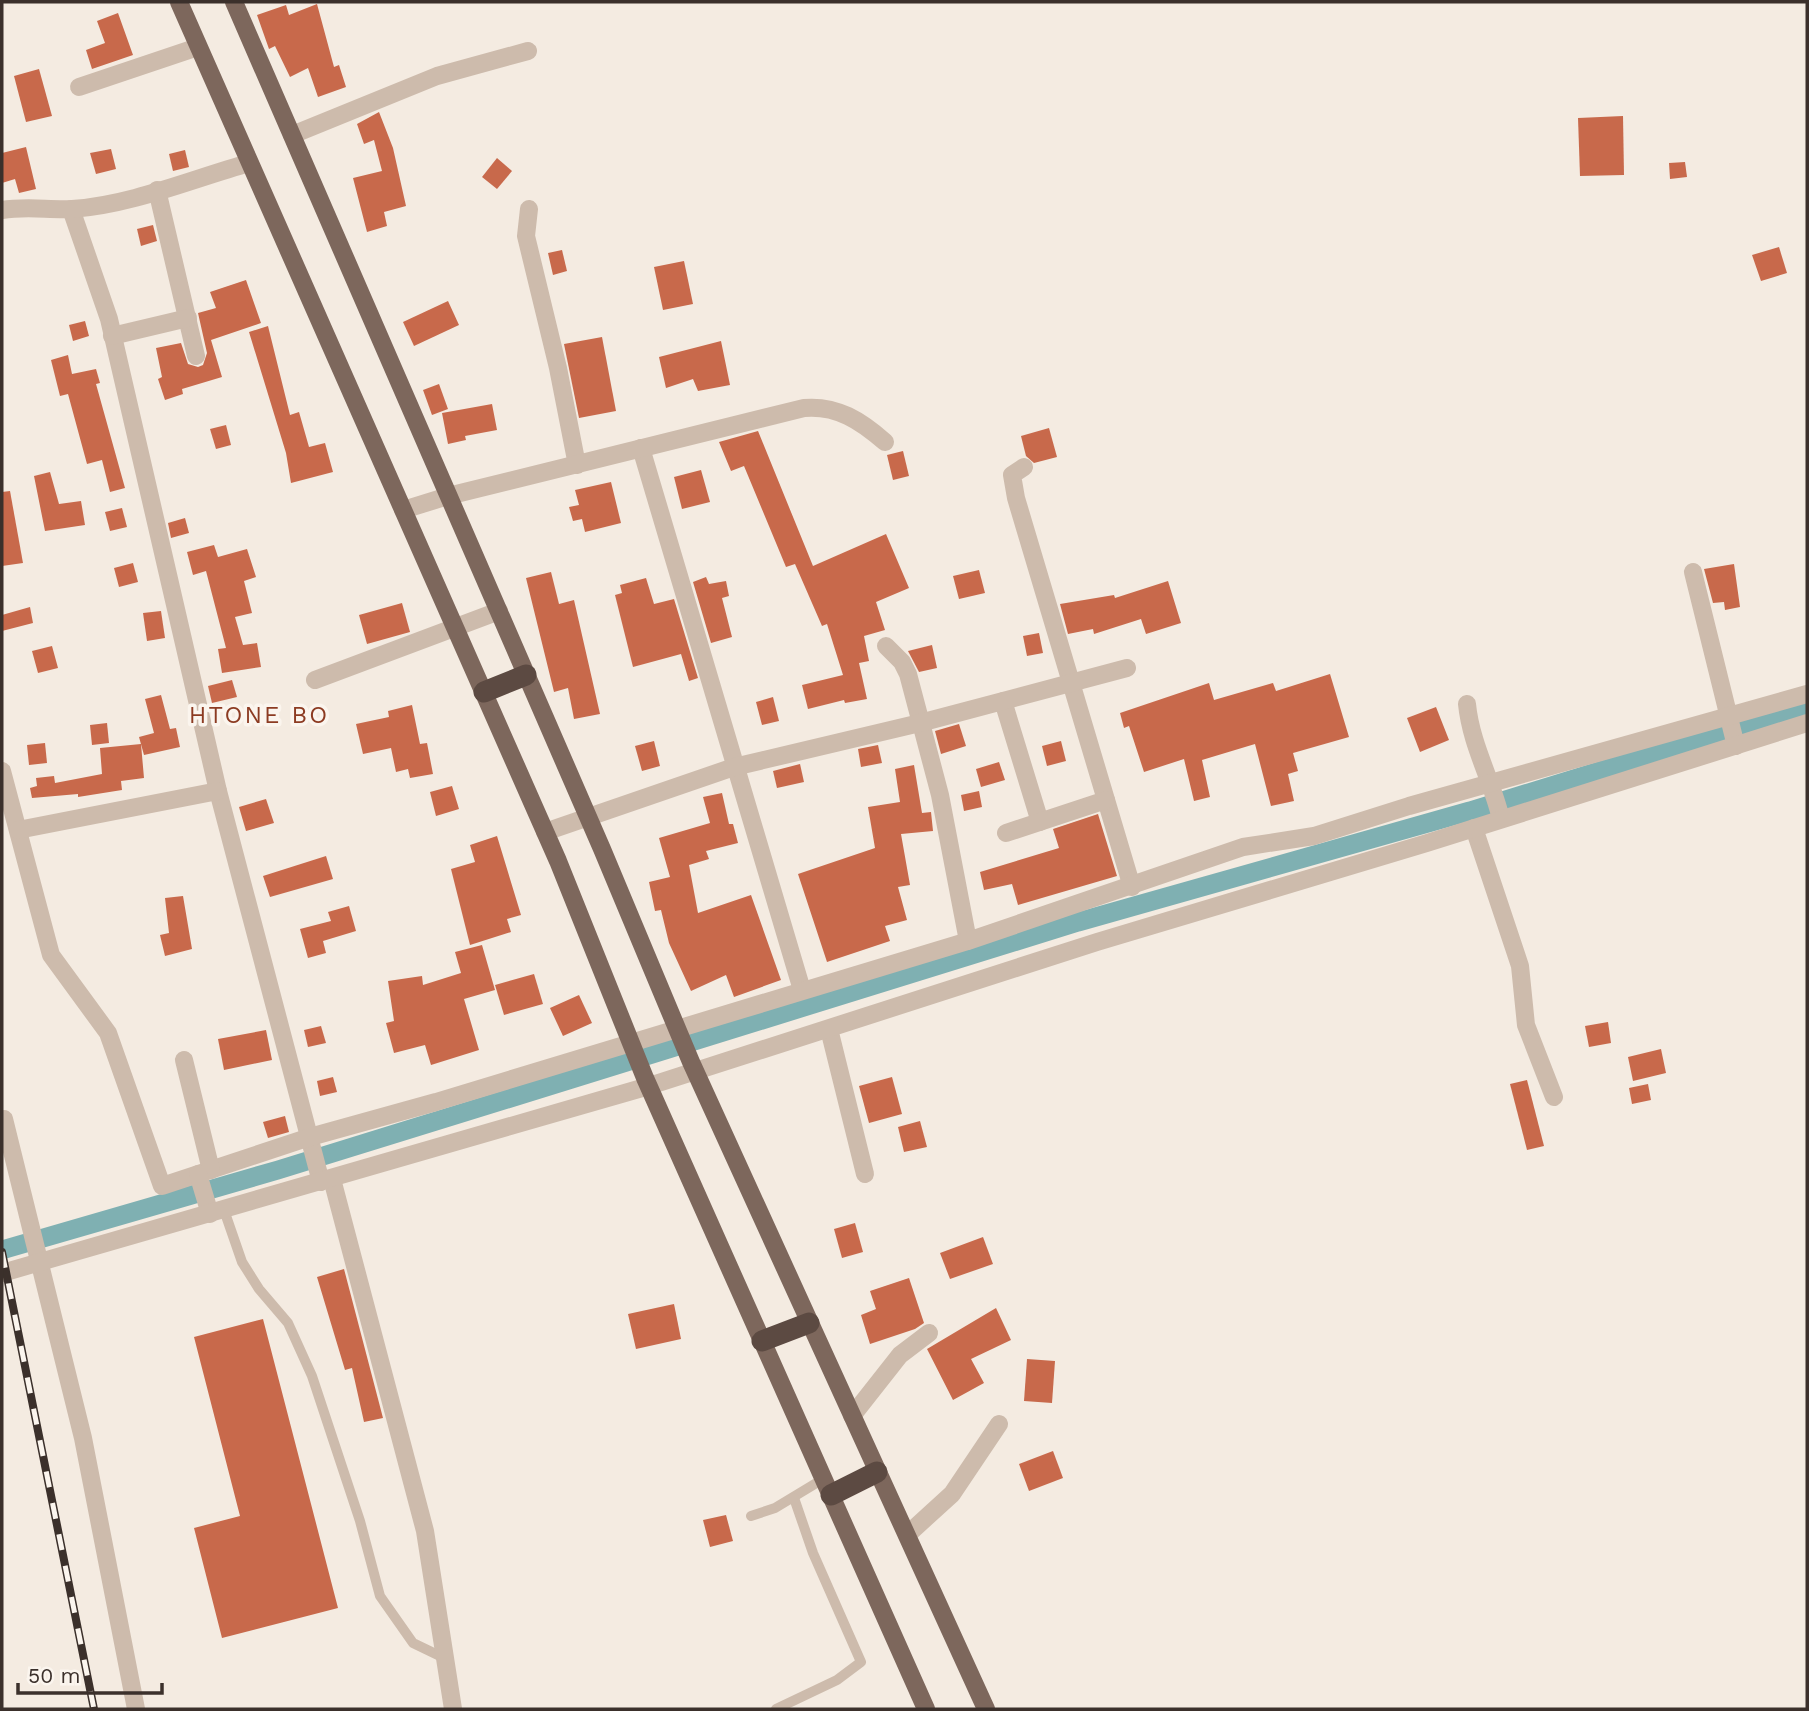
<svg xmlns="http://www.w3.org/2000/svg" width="1809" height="1711" font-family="'Work Sans',sans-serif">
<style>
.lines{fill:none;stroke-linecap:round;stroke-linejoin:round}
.canal{stroke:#7fb0b2;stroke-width:19}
.building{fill:#c8694b}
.lane{stroke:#cdbbac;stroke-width:10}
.street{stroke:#cdbbac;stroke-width:18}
.primary{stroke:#7d675c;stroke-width:18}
.highway{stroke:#5c4a42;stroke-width:21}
.rail-casing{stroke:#3b302b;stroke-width:8}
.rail{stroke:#fbf5ee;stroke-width:5;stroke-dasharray:16;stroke-linecap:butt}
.labels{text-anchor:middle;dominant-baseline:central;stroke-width:7;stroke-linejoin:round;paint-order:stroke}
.quarter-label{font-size:24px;letter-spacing:2px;fill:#8c3b22;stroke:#fbf5ee}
</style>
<rect width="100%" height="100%" fill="#f4ebe1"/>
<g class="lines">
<polyline class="canal" points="2,1250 278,1170 1078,922 1470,811 1807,707"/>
</g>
<g class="building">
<polygon points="317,4 334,67 339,65 346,87 318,97 308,68 290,77 275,46 269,49 257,15 286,5 289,15"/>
<polygon points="118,13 133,55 92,69 86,50 105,43 97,21"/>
<polygon points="39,69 52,116 26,122 14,76"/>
<polygon points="379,112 393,148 406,206 384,212 387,226 367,232 353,178 382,171 374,140 364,144 357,124"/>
<polygon points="1623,116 1624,175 1580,176 1578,118"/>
<polygon points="26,147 36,189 19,193 15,179 2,183 2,153"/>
<polygon points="111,149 116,169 96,174 90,153"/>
<polygon points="185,150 189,167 173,171 169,154"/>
<polygon points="497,158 512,171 497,189 482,177"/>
<polygon points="1685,162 1687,177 1670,179 1669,163"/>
<polygon points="153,225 157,241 141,246 137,229"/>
<polygon points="1779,247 1787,273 1761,281 1752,255"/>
<polygon points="562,250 567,271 553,275 548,253"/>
<polygon points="684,261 693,304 663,310 654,267"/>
<polygon points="246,280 261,323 211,340 222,377 182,389 183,394 165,400 158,379 162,377 156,348 181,343 188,364 198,367 203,365 207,353 198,313 216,308 210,292"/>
<polygon points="448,301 459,325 414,346 403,322"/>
<polygon points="85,321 89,336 73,341 69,325"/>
<polygon points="268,326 290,415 299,412 309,447 325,443 333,472 291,483 286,453 249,332"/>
<polygon points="602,337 616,411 579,418 564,344"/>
<polygon points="721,341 730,385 698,391 693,379 666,388 659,357"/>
<polygon points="68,355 72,374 96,369 100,383 96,384 125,488 110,492 102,460 87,464 68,394 60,396 51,360"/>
<polygon points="439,384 448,409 432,415 423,390"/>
<polygon points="492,404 497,430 465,436 466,440 448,444 442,413"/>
<polygon points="226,425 231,445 216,449 210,429"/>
<polygon points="1049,428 1057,457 1034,463 1026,456 1021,436"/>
<polygon points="758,431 813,566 886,534 909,588 876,602 885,630 864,636 869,661 859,663 867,699 845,703 844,700 808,709 802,685 843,675 827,624 822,626 795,564 786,567 744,466 731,471 719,442"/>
<polygon points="903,451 909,476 893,480 887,455"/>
<polygon points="701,470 710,502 682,509 674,477"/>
<polygon points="50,472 59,504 81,501 85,525 45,531 34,476"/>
<polygon points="611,482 621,523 585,532 582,519 573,521 569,507 579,505 575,490"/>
<polygon points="10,491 23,563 2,566 2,492"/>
<polygon points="122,508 127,527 110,531 105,512"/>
<polygon points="185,518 189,533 171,538 168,523"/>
<polygon points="214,545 218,557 247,549 256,577 244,581 252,613 235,617 243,645 257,643 261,667 222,673 218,649 226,648 206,571 193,575 187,552"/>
<polygon points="133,563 138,582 119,587 114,568"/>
<polygon points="1734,564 1740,607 1725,610 1724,602 1713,603 1704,569"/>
<polygon points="979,570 985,593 959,599 953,576"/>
<polygon points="551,572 559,604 574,600 600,714 574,719 568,688 554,692 526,578"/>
<polygon points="706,577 709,584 726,581 729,596 722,598 732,637 711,643 693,582"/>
<polygon points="646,578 654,604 674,599 698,678 689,681 681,654 633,667 615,595 622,593 620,585"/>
<polygon points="1168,581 1181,623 1146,634 1141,619 1094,634 1093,629 1068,634 1060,604 1114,595 1115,598"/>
<polygon points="402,603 410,632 367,644 359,615"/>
<polygon points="30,607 33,623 2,631 2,615"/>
<polygon points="161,611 165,638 147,641 143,613"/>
<polygon points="1039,633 1043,653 1027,656 1023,636"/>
<polygon points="932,645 937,668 919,672 908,651"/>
<polygon points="52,646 58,668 38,673 32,651"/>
<polygon points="1330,674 1349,737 1293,753 1298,771 1288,774 1294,801 1271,806 1255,744 1202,760 1210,797 1194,801 1184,759 1144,772 1129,726 1124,728 1120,713 1209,683 1214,700 1273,683 1276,691"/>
<polygon points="232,680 237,697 212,703 208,686"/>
<polygon points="161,695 170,729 176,728 180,747 144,755 139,737 154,733 145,699"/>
<polygon points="773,697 779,721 762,725 756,702"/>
<polygon points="412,705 420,744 427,743 433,774 410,778 408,769 396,772 391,748 363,754 356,724 389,717 388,711"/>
<polygon points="1436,707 1449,740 1420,752 1407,718"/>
<polygon points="107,723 109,743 92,745 90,725"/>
<polygon points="959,724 966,746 941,754 935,731"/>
<polygon points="654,741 660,766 642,771 635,746"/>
<polygon points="1061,741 1066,761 1047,766 1042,746"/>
<polygon points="45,743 47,763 29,765 27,745"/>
<polygon points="141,744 144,778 121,781 122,790 78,797 78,794 32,798 30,788 37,786 36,778 54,776 55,783 102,774 100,748"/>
<polygon points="878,745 882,763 861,767 858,749"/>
<polygon points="999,762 1005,780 981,787 976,769"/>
<polygon points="800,764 804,782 777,788 773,771"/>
<polygon points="914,765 922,813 931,812 933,831 901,834 910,885 898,887 907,920 885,926 890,941 827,962 798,874 875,848 868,807 900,802 895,769"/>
<polygon points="452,786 459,809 436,816 430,792"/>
<polygon points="979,791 982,807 964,811 961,795"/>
<polygon points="722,793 729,824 733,824 738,843 706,851 709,859 689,865 698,913 751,895 781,980 734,997 726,975 691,991 669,943 661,910 655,911 649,882 670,877 659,838 710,823 703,797"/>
<polygon points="266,799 274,823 246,831 239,807"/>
<polygon points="1098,814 1117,876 1018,905 1012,884 984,890 980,872 1059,848 1053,829"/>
<polygon points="497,836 521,915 507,919 511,932 470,945 451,869 475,862 470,845"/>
<polygon points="326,856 333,879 270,897 263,876"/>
<polygon points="183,896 192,949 165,956 160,935 169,933 165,898"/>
<polygon points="349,906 356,931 323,941 326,953 308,958 300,929 331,921 328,912"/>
<polygon points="482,945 495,990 464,999 479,1050 431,1065 425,1045 394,1053 386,1023 394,1021 388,981 422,976 423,985 461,973 455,952"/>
<polygon points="534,974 543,1004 504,1015 495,985"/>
<polygon points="579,995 592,1023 563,1036 550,1008"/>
<polygon points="1608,1022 1611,1043 1589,1047 1585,1026"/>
<polygon points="321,1026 326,1043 308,1047 304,1030"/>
<polygon points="266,1030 272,1060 224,1070 218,1039"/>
<polygon points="1661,1049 1666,1073 1633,1081 1628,1057"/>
<polygon points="333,1077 337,1092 320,1096 317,1081"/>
<polygon points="892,1077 902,1114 869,1123 859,1086"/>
<polygon points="1527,1080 1544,1146 1527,1150 1510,1084"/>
<polygon points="1648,1084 1651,1100 1632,1104 1629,1088"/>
<polygon points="285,1116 289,1132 268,1138 263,1122"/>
<polygon points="920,1121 927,1147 904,1152 898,1127"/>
<polygon points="855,1223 863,1252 842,1258 834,1229"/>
<polygon points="983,1237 993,1264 950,1279 940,1253"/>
<polygon points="344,1269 383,1418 364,1422 352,1368 345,1370 317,1277"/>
<polygon points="909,1278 924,1323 915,1329 870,1344 861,1315 876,1309 870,1291"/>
<polygon points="674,1304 681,1339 636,1349 628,1314"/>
<polygon points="996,1308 1011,1340 971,1359 984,1383 953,1400 927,1349"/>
<polygon points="263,1319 338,1608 222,1638 194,1528 240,1516 194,1337"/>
<polygon points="1027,1359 1055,1361 1052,1403 1024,1401"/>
<polygon points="1053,1451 1063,1478 1029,1491 1019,1464"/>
<polygon points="726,1515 733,1541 710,1547 703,1520"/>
</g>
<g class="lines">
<g class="lane">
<polyline points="224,1210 242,1262 259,1289 288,1323 312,1376 360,1521 380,1596 413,1643 442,1657"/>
<polyline points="751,1516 775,1508 823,1479"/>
<polyline points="776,1709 837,1680 861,1662 813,1553 794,1498"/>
</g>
<g class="street">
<polyline points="79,87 198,47"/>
<polyline points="292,135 437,76 528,51"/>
<polyline points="157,190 196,356"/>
<polyline points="71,209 109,319 218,791 321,1182"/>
<polyline points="529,209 526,236 558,368 577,465"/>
<path d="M2 210C26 206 48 210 72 209 131 205 192 179 249 163"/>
<polyline points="112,336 188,318"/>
<polyline points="641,448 802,990"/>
<polyline points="1024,467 1012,475 1016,498 1132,887"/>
<path d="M403 510 448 496 804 408C837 405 861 421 885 442"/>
<polyline points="1693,572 1736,746"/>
<polyline points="886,646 902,662 908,674 940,795 968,941"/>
<polyline points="315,680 499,611"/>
<polyline points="1003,701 1040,822"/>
<path d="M1467 704C1471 745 1492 780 1501 819"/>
<polyline points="2,771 51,955 108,1033 162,1186 310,1137 436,1102 968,941 1243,847 1314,836 1409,806 1807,694"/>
<polyline points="1474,828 1520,966 1526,1025 1554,1097"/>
<polyline points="18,830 218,791"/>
<polyline points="545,832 734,767 920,723 1127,668"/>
<polyline points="1006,833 1106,800"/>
<polyline points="829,1029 865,1174"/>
<polyline points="184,1060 211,1170"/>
<polyline points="4,1119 83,1438 136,1709"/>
<polyline points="198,1174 210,1214"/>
<polyline points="332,1179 425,1531 453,1709"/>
<polyline points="2,1273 649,1086 1097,942 1427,843 1807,723"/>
<polyline points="852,1416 900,1355 929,1333"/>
<polyline points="907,1535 952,1494 999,1424"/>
</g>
<g class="primary">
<polyline points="179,2 558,861 645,1078 926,1709"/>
<polyline points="234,2 602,849 691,1062 986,1709"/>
</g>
<g class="highway">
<polyline points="484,692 526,675"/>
<polyline points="762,1341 809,1323"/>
<polyline points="831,1495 877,1472"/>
</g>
<defs>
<polyline id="rail" points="2,1252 94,1709"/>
</defs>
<use href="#rail" class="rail-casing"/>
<use href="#rail" class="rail"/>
</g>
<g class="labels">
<g class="quarter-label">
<text x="259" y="715">HTONE BO</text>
</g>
</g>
<rect width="1809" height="1711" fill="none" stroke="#3b302b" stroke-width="7"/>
<path d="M18 1683v10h144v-10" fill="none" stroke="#3b302b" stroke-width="3.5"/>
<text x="28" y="1683" font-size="21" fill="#3b302b" stroke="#fbf5ee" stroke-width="5" paint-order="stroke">50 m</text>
</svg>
